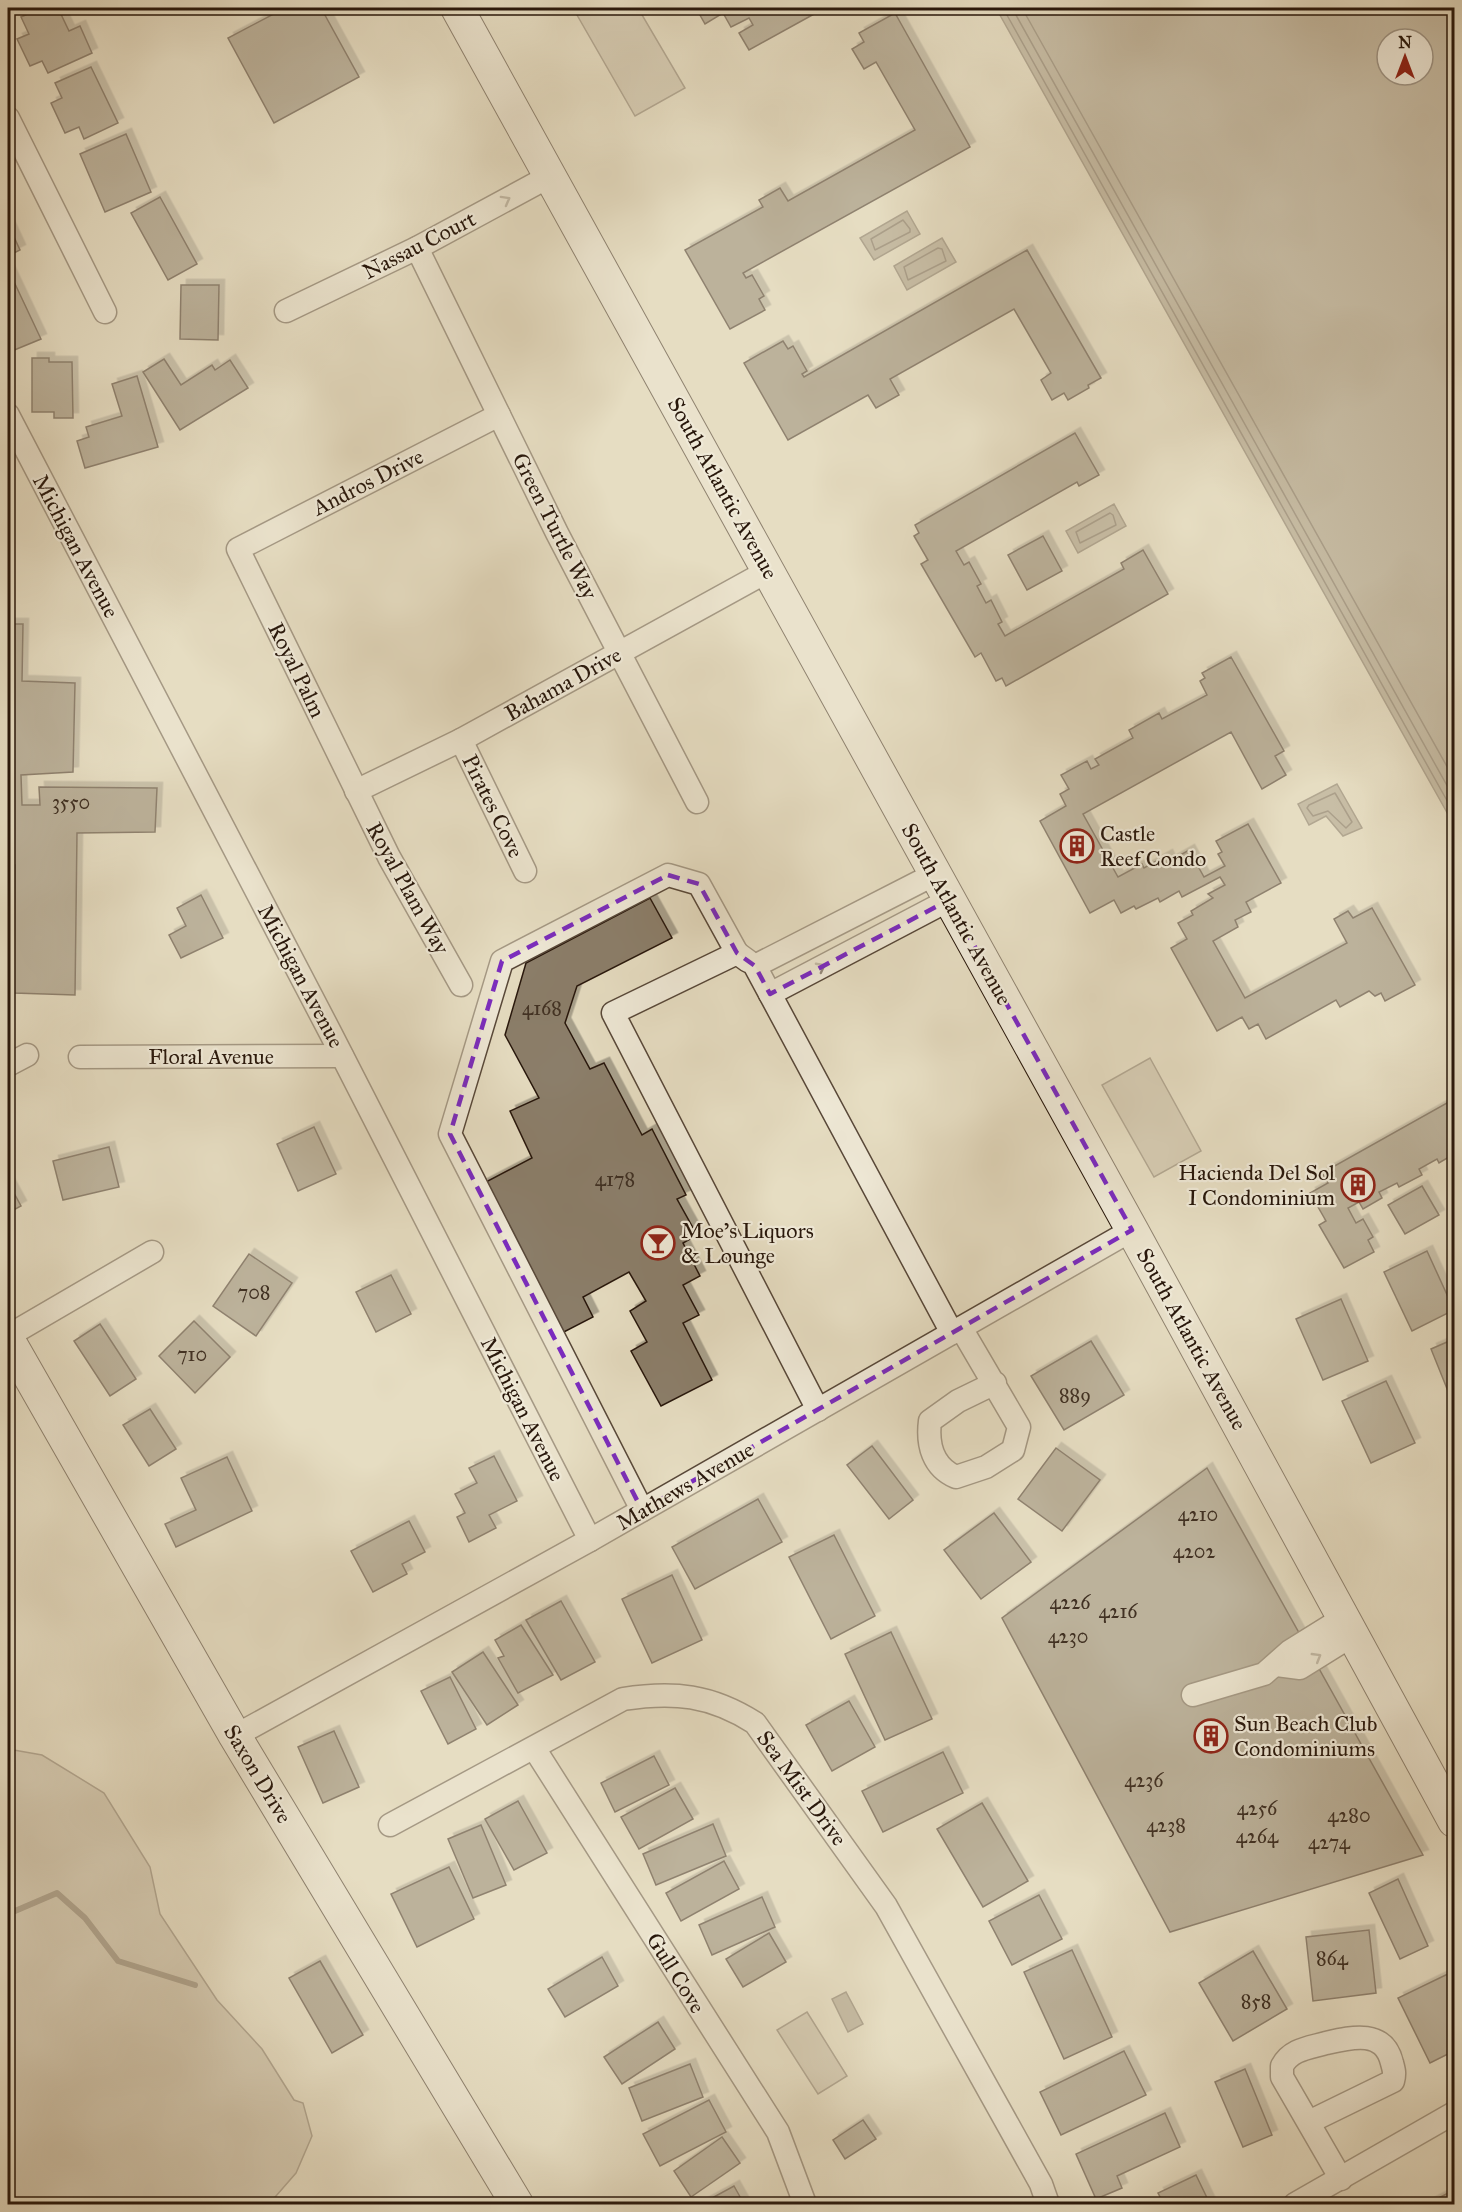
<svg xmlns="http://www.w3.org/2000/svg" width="1462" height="2212" font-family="'IM FELL Great Primer',serif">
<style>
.green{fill:#c6bba3;stroke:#776957;stroke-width:1.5}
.water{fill:#a59a84;stroke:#736654;stroke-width:1.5;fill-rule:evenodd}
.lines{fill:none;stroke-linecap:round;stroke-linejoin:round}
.shore{stroke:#665848;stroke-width:1.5}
.stream{stroke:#736654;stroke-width:6}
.building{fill:#8b7e6a;stroke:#28170b;stroke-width:1.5;filter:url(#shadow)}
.street-casing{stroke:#584839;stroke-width:25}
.secondary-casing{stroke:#28170b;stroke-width:34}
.street{stroke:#efe9d7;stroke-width:22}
.secondary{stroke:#efe9d7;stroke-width:32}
.oneway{stroke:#958a7b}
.marked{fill:none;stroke:#7b2cbf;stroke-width:4.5;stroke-dasharray:12 8;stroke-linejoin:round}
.labels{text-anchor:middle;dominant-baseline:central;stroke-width:4.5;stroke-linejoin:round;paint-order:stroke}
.number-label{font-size:20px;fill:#413123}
.street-label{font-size:22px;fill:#28170b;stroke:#efe9d7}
.poi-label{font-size:22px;fill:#28170b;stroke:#efe9d7;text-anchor:start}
</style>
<defs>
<filter id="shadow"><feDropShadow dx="5.5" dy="-5.5" stdDeviation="0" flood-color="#0004"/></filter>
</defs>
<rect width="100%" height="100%" fill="#e6ddc2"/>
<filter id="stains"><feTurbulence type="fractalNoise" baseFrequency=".00333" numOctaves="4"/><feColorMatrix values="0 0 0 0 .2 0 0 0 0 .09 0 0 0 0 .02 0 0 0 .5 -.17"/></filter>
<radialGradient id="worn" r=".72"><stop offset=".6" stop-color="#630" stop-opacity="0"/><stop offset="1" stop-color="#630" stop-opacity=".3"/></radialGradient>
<g class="green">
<polygon points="573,8 638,8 685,88 635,116"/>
<polygon points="1150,1058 1201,1151 1154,1177 1102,1085"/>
<polygon points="8,1749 42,1755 104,1793 150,1867 160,1914 217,2000 262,2049 294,2100 303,2103 312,2136 296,2173 269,2204 8,2204"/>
<polygon points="807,2012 847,2076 818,2094 777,2030"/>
</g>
<g class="water">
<path d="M996 8H1454V825ZM1387 39H1423V75H1387Z"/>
<polygon points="907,211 920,234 874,260 860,238"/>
<polygon points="942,238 956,262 907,290 894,266"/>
<polygon points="1114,504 1126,526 1078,553 1066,531"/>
<polygon points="1337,784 1362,828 1343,836 1326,816 1309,825 1298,804"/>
<polygon points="846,1992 863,2024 848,2032 832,1999"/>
</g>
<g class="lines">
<g class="shore">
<polyline points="1003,8 1454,813"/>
<polyline points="1012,8 1454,798"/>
<polyline points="1022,8 1454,779"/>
<polygon points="903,220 910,229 910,232 875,250 871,239"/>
<polygon points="938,248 942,249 946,261 908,280 904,267"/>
<polygon points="1110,513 1113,515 1116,525 1080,543 1076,532"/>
<polygon points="1335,793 1352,822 1346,828 1328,811 1313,816 1307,808 1309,805"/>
</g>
<polyline class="stream" points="8,1914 57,1893 85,1918 118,1961 195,1985"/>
</g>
<g class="building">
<polygon points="42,8 58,8 69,31 80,26 92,53 48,73 42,61 30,66 17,39 29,34 21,17"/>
<polygon points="285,8 321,8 359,77 274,123 228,38"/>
<polygon points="696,8 825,8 749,50 739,33 753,25 749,18 731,27 723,13 705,24"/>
<polygon points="895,13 970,147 743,273 746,278 752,275 764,296 759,299 765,310 730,329 685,250 763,207 759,200 780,188 788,201 915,130 876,62 864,69 852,49 864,42 859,33"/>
<polygon points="91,67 118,123 84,139 79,127 65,133 51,103 62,98 55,83"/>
<polygon points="126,134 151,192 105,212 80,154"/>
<polygon points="160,197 197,264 168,280 131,213"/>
<polygon points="8,224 20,250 8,256"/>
<polygon points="1027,250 1101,378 1088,385 1089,388 1068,400 1064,393 1052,400 1041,380 1051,373 1014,309 890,379 899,395 876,408 868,395 788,440 744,363 783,341 788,349 793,346 807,371 802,374 804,377"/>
<polygon points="8,269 41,339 12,351 8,341"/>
<polygon points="181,285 219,285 218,340 180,339"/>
<polygon points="32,358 49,358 49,362 72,362 73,418 54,418 54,412 32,412"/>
<polygon points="164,359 181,385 212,365 215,370 230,360 248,388 180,430 143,372"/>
<polygon points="137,376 158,447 85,468 77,441 89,437 86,427 122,416 112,384"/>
<polygon points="1075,433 1099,475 1079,486 1077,482 956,551 964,565 969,562 981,584 977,586 986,603 991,600 1002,622 998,624 1005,636 1124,569 1121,563 1143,550 1168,594 1006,686 1002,678 996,681 981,653 975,657 921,564 928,560 914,536 919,533 915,525"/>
<polygon points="1043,536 1062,571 1027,590 1008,555"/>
<polygon points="8,624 23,624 22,681 75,683 73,772 21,775 22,805 40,805 39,787 157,788 155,832 77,833 75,995 14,993 15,865 8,865"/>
<polygon points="1231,657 1284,751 1275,756 1286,775 1262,789 1231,732 1083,814 1118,877 1142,864 1144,868 1167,855 1170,861 1189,850 1204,877 1225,866 1218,854 1222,852 1216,841 1248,824 1281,883 1246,902 1251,912 1235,920 1238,927 1213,941 1245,998 1347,943 1334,919 1348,911 1353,918 1372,908 1415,985 1385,1001 1381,993 1375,996 1369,991 1340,1007 1336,1000 1266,1039 1258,1024 1249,1029 1242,1017 1217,1031 1171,948 1187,939 1178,923 1193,915 1191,911 1213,898 1208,894 1225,885 1220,877 1182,897 1179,891 1160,902 1158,898 1136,909 1134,906 1121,913 1114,900 1090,913 1040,821 1066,806 1060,794 1069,789 1061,775 1087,761 1091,769 1099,765 1095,759 1133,738 1129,730 1159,713 1162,719 1207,695 1200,681 1205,678 1202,673"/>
<polygon points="201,895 223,938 181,958 169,935 186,926 177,908"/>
<polygon points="650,898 672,938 577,986 565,1023 590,1069 604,1063 642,1135 652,1129 686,1195 677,1199 697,1235 683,1243 700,1276 683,1285 699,1315 683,1323 712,1380 661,1406 631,1351 647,1342 630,1311 646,1301 629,1272 583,1297 593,1317 560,1334 482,1184 532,1158 510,1111 539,1098 505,1035 526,963"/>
<polygon points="1454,1099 1454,1154 1439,1163 1437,1159 1419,1169 1422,1175 1399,1187 1397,1183 1379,1192 1382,1198 1363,1209 1359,1202 1348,1208 1356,1223 1363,1219 1373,1237 1368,1240 1374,1252 1344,1268 1319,1225 1326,1221 1310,1193 1328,1183 1322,1173"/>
<polygon points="314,1127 336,1174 298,1191 277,1144"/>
<polygon points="109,1147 119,1187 63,1200 53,1161"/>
<polygon points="8,1182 21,1206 8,1213"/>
<polygon points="1422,1186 1439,1215 1405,1234 1388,1205"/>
<polygon points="1427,1251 1454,1310 1412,1331 1384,1272"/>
<polygon points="249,1254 292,1283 256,1336 213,1306"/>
<polygon points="391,1275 411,1314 376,1332 356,1292"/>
<polygon points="1341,1299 1368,1361 1323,1380 1296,1319"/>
<polygon points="194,1321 230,1357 195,1393 159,1356"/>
<polygon points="100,1324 136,1379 110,1396 74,1341"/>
<polygon points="1454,1339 1454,1406 1431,1349"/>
<polygon points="1091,1341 1124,1395 1064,1430 1031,1376"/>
<polygon points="1386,1381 1415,1443 1371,1463 1342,1401"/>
<polygon points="150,1409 176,1449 149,1466 123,1425"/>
<polygon points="872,1446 913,1500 889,1519 847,1465"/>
<polygon points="1056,1448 1100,1480 1062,1531 1018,1499"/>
<polygon points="494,1456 517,1501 489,1515 496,1528 469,1542 457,1517 465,1513 455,1494 477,1483 469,1468"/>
<polygon points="227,1457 252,1511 176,1547 165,1524 196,1510 181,1478"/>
<polygon points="1207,1468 1423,1855 1170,1932 1002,1618"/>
<polygon points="758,1499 782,1542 695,1589 672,1547"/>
<polygon points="994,1513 1031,1562 981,1599 944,1550"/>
<polygon points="409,1521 425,1552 402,1564 407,1574 373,1592 351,1551"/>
<polygon points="834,1535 875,1616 831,1639 789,1557"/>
<polygon points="672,1575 702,1640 652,1663 622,1599"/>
<polygon points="561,1601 595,1662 561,1680 526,1620"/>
<polygon points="521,1625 553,1675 518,1693 498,1658 504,1656 495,1640"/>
<polygon points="891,1632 932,1719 885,1740 845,1654"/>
<polygon points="483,1652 518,1705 487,1725 452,1672"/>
<polygon points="450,1677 476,1729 448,1744 421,1691"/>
<polygon points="849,1701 875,1747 832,1771 806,1725"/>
<polygon points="334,1731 359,1787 323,1803 298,1747"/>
<polygon points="943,1752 963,1793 883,1832 862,1791"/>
<polygon points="654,1756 669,1785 615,1812 601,1783"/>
<polygon points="675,1788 693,1819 639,1849 621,1817"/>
<polygon points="518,1801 547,1853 514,1870 485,1819"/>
<polygon points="982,1803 1028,1881 983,1907 937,1829"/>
<polygon points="713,1824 726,1856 656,1885 643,1854"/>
<polygon points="481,1825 506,1885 473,1898 448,1839"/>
<polygon points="724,1861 739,1889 681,1921 666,1893"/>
<polygon points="449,1867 474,1919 417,1947 391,1894"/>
<polygon points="1398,1879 1428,1946 1400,1959 1369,1893"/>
<polygon points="1039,1895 1062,1939 1012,1965 989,1921"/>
<polygon points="762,1897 775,1927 712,1955 699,1925"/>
<polygon points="1369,1930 1376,1993 1313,2001 1306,1937"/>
<polygon points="769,1933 786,1962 743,1987 726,1959"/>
<polygon points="1072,1950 1112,2037 1064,2059 1024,1972"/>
<polygon points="1253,1951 1287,2009 1233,2041 1199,1983"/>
<polygon points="602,1957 618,1986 565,2017 548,1989"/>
<polygon points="320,1961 363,2035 332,2053 289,1978"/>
<polygon points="1454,1971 1454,2051 1430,2063 1398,1998"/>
<polygon points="658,2022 675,2049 622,2084 604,2057"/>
<polygon points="1124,2051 1146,2095 1061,2135 1040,2092"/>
<polygon points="690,2064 703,2097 642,2121 629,2088"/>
<polygon points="1245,2069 1272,2135 1243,2147 1215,2082"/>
<polygon points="709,2100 726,2132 660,2166 643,2134"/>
<polygon points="1165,2113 1180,2147 1117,2176 1122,2188 1096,2199 1076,2154"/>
<polygon points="863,2120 876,2139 845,2159 833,2140"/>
<polygon points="722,2137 740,2163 691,2197 674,2171"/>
<polygon points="1196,2175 1210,2204 1164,2204 1158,2193"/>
<polygon points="734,2186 744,2204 701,2204"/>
<polygon points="1454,2190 1454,2204 1427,2204"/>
</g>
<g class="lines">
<defs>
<g id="street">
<polyline points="8,118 105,312"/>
<polyline points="417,248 557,533 697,802"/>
<polyline points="286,311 417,248 550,176"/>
<polyline points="8,415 330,1032 590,1540"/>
<polyline points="461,740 525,871"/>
<polyline points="356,791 461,740 768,571"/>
<polyline points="935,874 755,966 952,1333"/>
<polyline points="748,961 737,953 613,1013 818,1410"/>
<polyline points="461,985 389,857 238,549 499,415"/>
<polyline points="770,994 949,900"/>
<polyline points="80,1057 342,1056"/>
<polyline points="8,1065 27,1055"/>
<path d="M961 1328 1019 1427 1013 1450 986 1467 956 1477C933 1467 927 1445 930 1421L958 1401 995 1383"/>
<polyline points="8,1336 152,1252"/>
<polyline points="642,1510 450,1134 502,961 668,875 699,884 737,953"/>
<polyline points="1277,1665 1300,1668 1353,1635"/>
<polyline points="1193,1695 1264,1674 1290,1651 1343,1618"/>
<polyline points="235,1736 590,1540 1132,1230"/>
<polyline points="534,1748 778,2132 805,2204"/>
<path d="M390 1825 623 1699C674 1691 711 1695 755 1723L886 1906 1041 2184 1048 2204"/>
<path d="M1309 2122 1393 2081C1395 2074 1394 2070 1392 2063 1384 2029 1352 2037 1326 2043 1309 2048 1291 2049 1282 2066V2077L1341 2179"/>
<polyline points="1295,2204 1454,2113"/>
</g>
<g id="secondary">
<polyline points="457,8 1132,1230 1454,1821"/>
<polyline points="8,1339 235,1736 517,2204"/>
</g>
</defs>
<use href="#street" class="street-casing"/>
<use href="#secondary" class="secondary-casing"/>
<use href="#street" class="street"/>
<use href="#secondary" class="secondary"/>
</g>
<defs><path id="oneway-chevron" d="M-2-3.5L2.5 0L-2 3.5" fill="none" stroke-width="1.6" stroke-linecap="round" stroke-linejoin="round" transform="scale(1.5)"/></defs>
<g class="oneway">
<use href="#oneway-chevron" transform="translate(506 200) rotate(-29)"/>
<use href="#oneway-chevron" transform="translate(821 967) rotate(-28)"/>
<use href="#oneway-chevron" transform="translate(1317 1657) rotate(-31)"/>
</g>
<path d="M0 0H1462V2212H0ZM668 875 699 884 737 953 755 966 770 994 949 900 1132 1230 642 1510 450 1134 502 961Z" fill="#e6ddc2" fill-opacity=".55" fill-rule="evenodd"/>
<path class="marked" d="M668 875 699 884 737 953 755 966 770 994 949 900 1132 1230 642 1510 450 1134 502 961Z"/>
<defs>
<symbol id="building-ring" viewBox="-11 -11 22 22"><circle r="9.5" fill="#efe9d7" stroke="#8f2418" stroke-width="1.5"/><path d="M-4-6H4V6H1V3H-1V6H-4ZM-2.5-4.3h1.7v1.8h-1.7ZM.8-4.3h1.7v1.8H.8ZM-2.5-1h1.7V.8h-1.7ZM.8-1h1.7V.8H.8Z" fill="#8f2418"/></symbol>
<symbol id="bar-ring" viewBox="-11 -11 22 22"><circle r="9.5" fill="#efe9d7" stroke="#8f2418" stroke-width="1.5"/><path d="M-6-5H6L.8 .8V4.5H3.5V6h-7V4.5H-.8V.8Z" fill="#8f2418"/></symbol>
</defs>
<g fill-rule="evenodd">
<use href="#building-ring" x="1058" y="827" width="38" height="38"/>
<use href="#building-ring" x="1339" y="1166" width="38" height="38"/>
<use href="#bar-ring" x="639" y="1224" width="38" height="38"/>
<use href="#building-ring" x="1192" y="1717" width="38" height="38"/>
</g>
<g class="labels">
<g class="number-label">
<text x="71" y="802">3550</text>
<text x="542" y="1008">4168</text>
<text x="615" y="1179">4178</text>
<text x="254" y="1292">708</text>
<text x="192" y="1354">710</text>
<text x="1075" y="1395">889</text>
<text x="1198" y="1514">4210</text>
<text x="1194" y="1551">4202</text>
<text x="1070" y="1602">4226</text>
<text x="1118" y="1611">4216</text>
<text x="1068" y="1636">4230</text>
<text x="1144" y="1780">4236</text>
<text x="1257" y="1808">4256</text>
<text x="1349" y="1815">4280</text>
<text x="1166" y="1825">4238</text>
<text x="1257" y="1836">4264</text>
<text x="1329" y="1842">4274</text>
<text x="1332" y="1958">864</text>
<text x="1256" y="2001">858</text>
</g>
<g class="street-label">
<text transform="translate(419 245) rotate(-27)">Nassau Court</text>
<text transform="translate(368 482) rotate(-27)">Andros Drive</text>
<text transform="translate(723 488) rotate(61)">South Atlantic Avenue</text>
<text transform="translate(555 526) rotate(63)">Green Turtle Way</text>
<text transform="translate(76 546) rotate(62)">Michigan Avenue</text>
<text transform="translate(297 670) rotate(64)">Royal Palm</text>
<text transform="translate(563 684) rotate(-29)">Bahama Drive</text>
<text transform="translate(493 806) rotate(64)">Pirates Cove</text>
<text transform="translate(408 888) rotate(61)">Royal Plam Way</text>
<text transform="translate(957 914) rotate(61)">South Atlantic Avenue</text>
<text transform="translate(301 976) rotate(62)">Michigan Avenue</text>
<text x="211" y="1056">Floral Avenue</text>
<text transform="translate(1192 1339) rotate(61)">South Atlantic Avenue</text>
<text transform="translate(523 1409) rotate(63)">Michigan Avenue</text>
<text transform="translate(685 1486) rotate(-30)">Mathews Avenue</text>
<text transform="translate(258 1774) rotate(59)">Saxon Drive</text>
<text transform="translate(802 1788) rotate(54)">Sea Mist Drive</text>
<text transform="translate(676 1973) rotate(58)">Gull Cove</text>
</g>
<g class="poi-label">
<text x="1100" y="833">Castle<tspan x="1100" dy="25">Reef Condo</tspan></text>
<text x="1335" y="1172" text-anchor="end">Hacienda Del Sol<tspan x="1335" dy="25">I Condominium</tspan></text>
<text x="681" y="1230">Moe's Liquors<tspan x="681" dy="25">&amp; Lounge</tspan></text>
<text x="1234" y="1723">Sun Beach Club<tspan x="1234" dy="25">Condominiums</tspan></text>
</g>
</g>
<rect width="1462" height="2212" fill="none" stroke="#e6ddc2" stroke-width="30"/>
<rect x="9" y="9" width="1444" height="2194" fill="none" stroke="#28170b" stroke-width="3"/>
<rect x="15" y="15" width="1432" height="2182" fill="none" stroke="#28170b" stroke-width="1.5"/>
<g transform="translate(1405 57)"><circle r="28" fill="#efe9d7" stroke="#9f9585" stroke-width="1.5"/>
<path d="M0-4.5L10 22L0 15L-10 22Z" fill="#8f2418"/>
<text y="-9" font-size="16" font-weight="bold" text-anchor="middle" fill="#28170b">N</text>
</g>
<rect width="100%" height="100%" filter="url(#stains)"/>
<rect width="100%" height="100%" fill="url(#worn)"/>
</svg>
